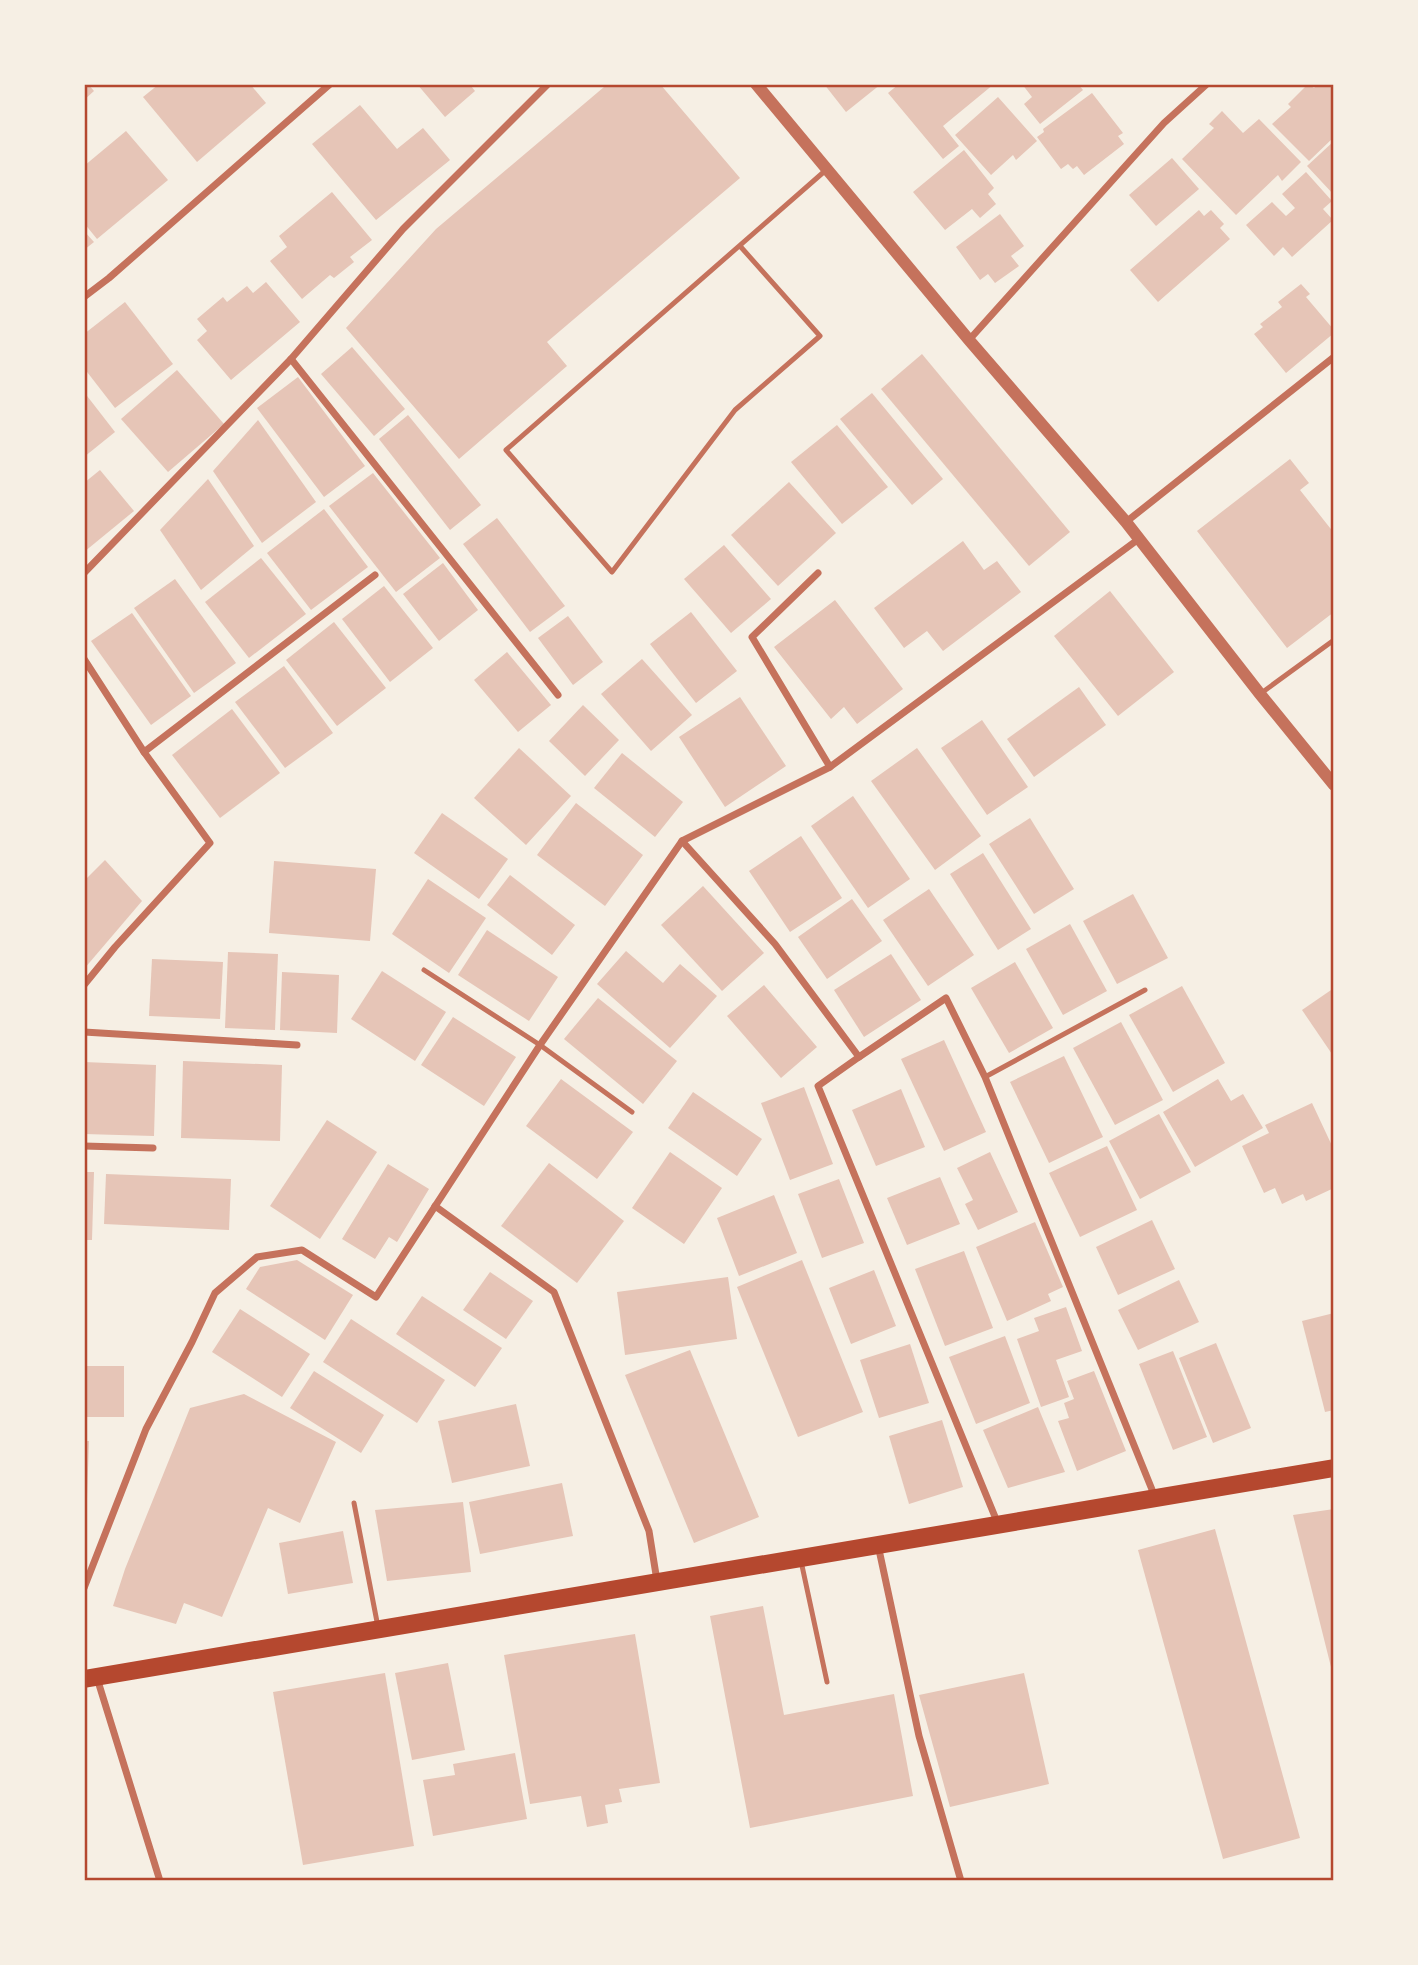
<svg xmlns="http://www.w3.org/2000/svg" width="1418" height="1965" font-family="Helvetica,sans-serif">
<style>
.building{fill:#e6c5b7}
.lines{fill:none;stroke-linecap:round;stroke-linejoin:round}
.service{stroke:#c5725c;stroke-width:5}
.minor{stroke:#c5725c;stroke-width:7}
.tertiary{stroke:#c5725c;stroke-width:12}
.primary{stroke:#b5482f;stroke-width:18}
.neatline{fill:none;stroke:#b5482f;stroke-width:2.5}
</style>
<rect width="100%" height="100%" fill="#f6efe4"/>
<g class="building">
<polygon points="84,84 88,84 94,91 84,100"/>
<polygon points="159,84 250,84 266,103 197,162 143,97"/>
<polygon points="417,84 473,84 471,86 475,91 445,117"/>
<polygon points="602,84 660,84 740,178 547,342 567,366 459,459 346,328 436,229 604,87"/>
<polygon points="824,84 881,84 846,112"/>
<polygon points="899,84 994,84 943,126 959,146 943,159 888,93"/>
<polygon points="1022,84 1078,84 1083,90 1040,124 1024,104 1032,97"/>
<polygon points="1308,84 1314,88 1318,84 1334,84 1334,137 1309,161 1272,124 1291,107 1288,104"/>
<polygon points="1092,93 1123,133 1118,136 1124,144 1084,175 1077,166 1073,169 1068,164 1061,169 1037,137 1044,132 1043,129"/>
<polygon points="998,97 1037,141 1016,160 1013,155 991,175 955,135"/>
<polygon points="360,105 397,149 423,128 450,160 376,220 312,144"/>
<polygon points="1222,111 1243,133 1259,119 1301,162 1282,181 1278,175 1236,215 1182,159 1214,128 1209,124"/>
<polygon points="126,131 168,180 97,239 84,223 84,166"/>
<polygon points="1334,141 1334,195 1307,166"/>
<polygon points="964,150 994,188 988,194 996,204 980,218 972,209 945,230 913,192"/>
<polygon points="1172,158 1199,189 1156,226 1129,195"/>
<polygon points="1306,172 1332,201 1323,209 1333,220 1292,257 1283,247 1274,256 1246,225 1272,202 1286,216 1295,208 1282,194"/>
<polygon points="332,192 372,240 350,257 354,262 334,278 330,275 302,299 270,261 287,247 279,236"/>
<polygon points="1199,210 1204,216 1211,210 1224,224 1220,228 1230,239 1158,302 1130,270"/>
<polygon points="1000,214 1024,246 1011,256 1019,266 995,283 988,274 980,280 956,247"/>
<polygon points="84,231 94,242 84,250"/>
<polygon points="266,282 300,322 231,380 197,340 207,331 197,319 223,297 227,302 247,286 253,293"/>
<polygon points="1301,284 1310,294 1306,297 1334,330 1334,333 1286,373 1254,334 1263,327 1260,324 1282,307 1278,302"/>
<polygon points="125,302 173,364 115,408 84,368 84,334"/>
<polygon points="352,347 405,409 374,436 321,374"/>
<polygon points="922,354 1070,532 1029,566 881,389"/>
<polygon points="177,370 224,424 168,472 121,419"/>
<polygon points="298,377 365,466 324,497 257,408"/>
<polygon points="84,392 115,432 84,457"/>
<polygon points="872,393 943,479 912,505 840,419"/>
<polygon points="408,415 481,505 450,530 379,439"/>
<polygon points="258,420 316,502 262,543 213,471"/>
<polygon points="837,425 888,487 842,524 791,462"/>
<polygon points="1290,459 1309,483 1300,490 1334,533 1334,612 1287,648 1197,531"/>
<polygon points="100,470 134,511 84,552 84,483"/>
<polygon points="373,473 440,558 396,592 329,506"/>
<polygon points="208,479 254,546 201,590 160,530"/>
<polygon points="789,482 836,533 778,586 731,535"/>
<polygon points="324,509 368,567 311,610 267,553"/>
<polygon points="497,518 565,606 530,632 463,544"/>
<polygon points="963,541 984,570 997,561 1021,592 943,651 927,631 904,648 874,608"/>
<polygon points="724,545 771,599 731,633 684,579"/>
<polygon points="261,558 306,614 249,658 205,602"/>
<polygon points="443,563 478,610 439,641 403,594"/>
<polygon points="175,579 236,663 194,693 134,608"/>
<polygon points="384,586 433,648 390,682 342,619"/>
<polygon points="1110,591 1174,672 1118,716 1054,636"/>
<polygon points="835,600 903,689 857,724 844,707 831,719 774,647"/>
<polygon points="691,612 737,671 696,703 650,644"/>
<polygon points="132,613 191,696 151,725 91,641"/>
<polygon points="568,616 603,662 573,685 538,638"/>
<polygon points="334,622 386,688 337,726 286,660"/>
<polygon points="507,652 551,705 518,732 474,680"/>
<polygon points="642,659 692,715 651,751 601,694"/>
<polygon points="284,666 333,733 285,768 235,702"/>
<polygon points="1079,687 1106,725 1034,777 1007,739"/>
<polygon points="740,697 786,766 725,807 679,737"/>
<polygon points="583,705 619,740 585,776 549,741"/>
<polygon points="232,709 280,773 220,818 172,755"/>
<polygon points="982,720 1028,787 987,815 941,748"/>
<polygon points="519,748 571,796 526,845 474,798"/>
<polygon points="917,748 981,836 935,870 871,781"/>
<polygon points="622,753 683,802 655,837 594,788"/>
<polygon points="853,796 910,879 868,908 811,826"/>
<polygon points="576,803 643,855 605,906 537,855"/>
<polygon points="442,813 508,859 479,899 414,853"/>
<polygon points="1030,818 1074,889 1034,914 989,844"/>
<polygon points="801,836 842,898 790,932 749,871"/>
<polygon points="983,853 1031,929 998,950 950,874"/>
<polygon points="105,860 142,901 84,969 84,881"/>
<polygon points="274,861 376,869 370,941 269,933"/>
<polygon points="510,875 575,925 552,955 487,905"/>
<polygon points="428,879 486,918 449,973 392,934"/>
<polygon points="703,886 764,953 722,991 661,925"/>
<polygon points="929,889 974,955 928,986 883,920"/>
<polygon points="1133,894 1168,958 1117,984 1083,921"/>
<polygon points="852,899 882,941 827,979 798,937"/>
<polygon points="1070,924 1107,991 1063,1015 1026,949"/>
<polygon points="487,930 558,977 529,1021 458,975"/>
<polygon points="626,951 663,983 680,964 717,996 670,1048 597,984"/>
<polygon points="228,952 278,954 275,1030 225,1028"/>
<polygon points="891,954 921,1000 864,1037 834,990"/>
<polygon points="152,959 223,962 220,1019 149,1016"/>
<polygon points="1015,962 1053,1028 1009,1053 971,988"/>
<polygon points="382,971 446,1012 415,1061 351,1019"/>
<polygon points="282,972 339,975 337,1033 280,1030"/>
<polygon points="764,985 817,1047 781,1078 727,1016"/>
<polygon points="1182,986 1225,1063 1173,1092 1129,1015"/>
<polygon points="1334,988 1334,1057 1302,1010"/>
<polygon points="598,998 677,1061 643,1104 564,1039"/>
<polygon points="453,1017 516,1057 484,1106 421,1065"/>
<polygon points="1121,1022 1163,1100 1115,1125 1073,1048"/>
<polygon points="944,1040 986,1132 944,1151 901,1059"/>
<polygon points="1064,1056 1103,1137 1049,1163 1010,1082"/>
<polygon points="183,1061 282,1065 280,1141 181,1138"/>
<polygon points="84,1062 156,1065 154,1136 84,1134"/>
<polygon points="561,1079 633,1132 597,1179 526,1126"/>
<polygon points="1218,1079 1231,1101 1243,1094 1263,1128 1195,1167 1163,1112"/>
<polygon points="804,1087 833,1164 790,1180 761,1103"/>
<polygon points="901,1089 925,1147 876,1166 852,1110"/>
<polygon points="693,1092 762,1139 737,1176 668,1128"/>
<polygon points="1312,1103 1334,1150 1334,1188 1306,1201 1303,1194 1282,1204 1275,1188 1264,1193 1242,1146 1269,1133 1265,1125"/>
<polygon points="1159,1114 1191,1172 1140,1199 1109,1141"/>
<polygon points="327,1120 377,1152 320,1239 270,1206"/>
<polygon points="1107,1146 1137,1210 1080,1237 1049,1173"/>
<polygon points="670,1152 722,1188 684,1244 632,1208"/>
<polygon points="990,1152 1018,1212 978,1230 965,1204 973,1200 957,1168"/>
<polygon points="549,1163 624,1221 577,1283 501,1226"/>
<polygon points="388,1164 429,1189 397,1242 389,1237 375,1259 342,1239"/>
<polygon points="84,1172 94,1172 92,1240 84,1240"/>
<polygon points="106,1174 231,1179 229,1230 104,1224"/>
<polygon points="940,1177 960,1224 907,1245 887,1198"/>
<polygon points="839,1179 864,1243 822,1258 798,1194"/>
<polygon points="774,1195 797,1253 739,1276 717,1218"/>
<polygon points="1152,1220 1175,1269 1118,1295 1096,1247"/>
<polygon points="1035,1222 1063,1287 1048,1294 1051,1301 1007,1321 976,1247"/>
<polygon points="964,1251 993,1328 945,1346 915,1269"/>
<polygon points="297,1260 353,1295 325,1340 246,1289 260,1267"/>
<polygon points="802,1260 863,1412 798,1437 737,1287"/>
<polygon points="874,1270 896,1326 851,1344 829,1288"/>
<polygon points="490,1272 533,1301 506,1339 463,1310"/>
<polygon points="728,1277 737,1339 625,1355 617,1292"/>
<polygon points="1179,1280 1199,1322 1138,1350 1118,1310"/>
<polygon points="422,1296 502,1348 475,1387 396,1334"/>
<polygon points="1066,1307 1082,1351 1056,1360 1069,1397 1041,1407 1017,1339 1039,1331 1034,1318"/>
<polygon points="240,1309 310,1354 282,1397 212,1352"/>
<polygon points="1334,1313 1334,1410 1325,1412 1302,1321"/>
<polygon points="351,1319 445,1380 417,1423 323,1362"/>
<polygon points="1005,1336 1030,1403 976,1424 949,1357"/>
<polygon points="1216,1343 1251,1428 1213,1443 1179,1358"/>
<polygon points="910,1344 929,1403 879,1418 860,1360"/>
<polygon points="690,1350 759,1517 694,1543 625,1375"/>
<polygon points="1173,1351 1207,1437 1173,1450 1139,1364"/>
<rect x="84" y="1366" width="40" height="51"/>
<polygon points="314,1371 384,1415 361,1453 290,1408"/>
<polygon points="1094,1371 1126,1451 1077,1471 1058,1421 1069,1418 1064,1403 1074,1399 1067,1381"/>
<polygon points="244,1394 336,1442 300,1523 268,1508 222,1617 184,1603 176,1624 113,1606 125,1569 190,1408"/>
<polygon points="516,1404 530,1466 452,1483 438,1421"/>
<polygon points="1038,1407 1065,1472 1008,1488 983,1430"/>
<polygon points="942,1420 963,1487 909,1504 889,1436"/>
<polygon points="84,1441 89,1441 86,1527 84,1527"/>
<polygon points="562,1483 573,1536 480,1554 469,1502"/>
<polygon points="463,1502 471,1572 387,1581 375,1510"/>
<polygon points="1334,1509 1334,1675 1333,1675 1293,1515"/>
<polygon points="1215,1529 1300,1838 1223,1859 1138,1550"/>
<polygon points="343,1531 353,1583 288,1594 279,1543"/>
<polygon points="84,1538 87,1539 86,1560 84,1560"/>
<polygon points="763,1606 784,1715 894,1694 913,1796 750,1828 710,1616"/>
<polygon points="635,1634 660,1783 619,1789 622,1802 605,1805 608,1823 587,1827 581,1796 530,1804 504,1655"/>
<polygon points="448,1663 465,1750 412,1760 395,1673"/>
<polygon points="385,1673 414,1846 303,1865 273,1692"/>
<polygon points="1024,1673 1049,1784 950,1807 919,1695"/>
<polygon points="515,1753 527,1819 433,1836 423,1780 455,1775 453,1764"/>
</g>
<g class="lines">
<g class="service">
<polyline points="740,246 820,336 735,410 612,572 506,450 826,170"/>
<polyline points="1260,694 1334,640"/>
<polyline points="424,970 540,1045 632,1112"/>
<polyline points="985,1077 1145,990"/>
<polyline points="354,1503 378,1627"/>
<polyline points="801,1561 827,1682"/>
</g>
<g class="minor">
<polyline points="84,297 109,278 330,84"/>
<polyline points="969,340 1164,123 1207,84"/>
<polyline points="291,359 558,695"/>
<polyline points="1126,522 1334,357"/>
<polyline points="84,573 291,359 403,229 548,84"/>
<polyline points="818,573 752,637 830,767"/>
<polyline points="84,659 144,752 210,843 115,947 84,985"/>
<polyline points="144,752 375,575"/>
<polyline points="682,841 775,944 859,1057 946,998 985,1077 1155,1497"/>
<polyline points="84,1032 297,1045"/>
<polyline points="859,1057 818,1086 998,1524"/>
<polyline points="84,1146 153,1148"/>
<polyline points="435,1206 554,1292 649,1531 657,1581"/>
<polyline points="878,1545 919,1736 961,1881"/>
<polyline points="84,1588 146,1429 192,1342 215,1293 257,1257 302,1250 376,1297 540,1045 682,841 830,767 1140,538"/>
<polyline points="97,1678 160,1881"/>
</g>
<polyline class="tertiary" points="756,84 969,340 1126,522 1260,694 1334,785"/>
<polyline class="primary" points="84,1679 1334,1468"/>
</g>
<rect width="1418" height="1965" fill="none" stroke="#f6efe4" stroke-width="172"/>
<rect x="86" y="86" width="1246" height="1793" class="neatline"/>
</svg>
